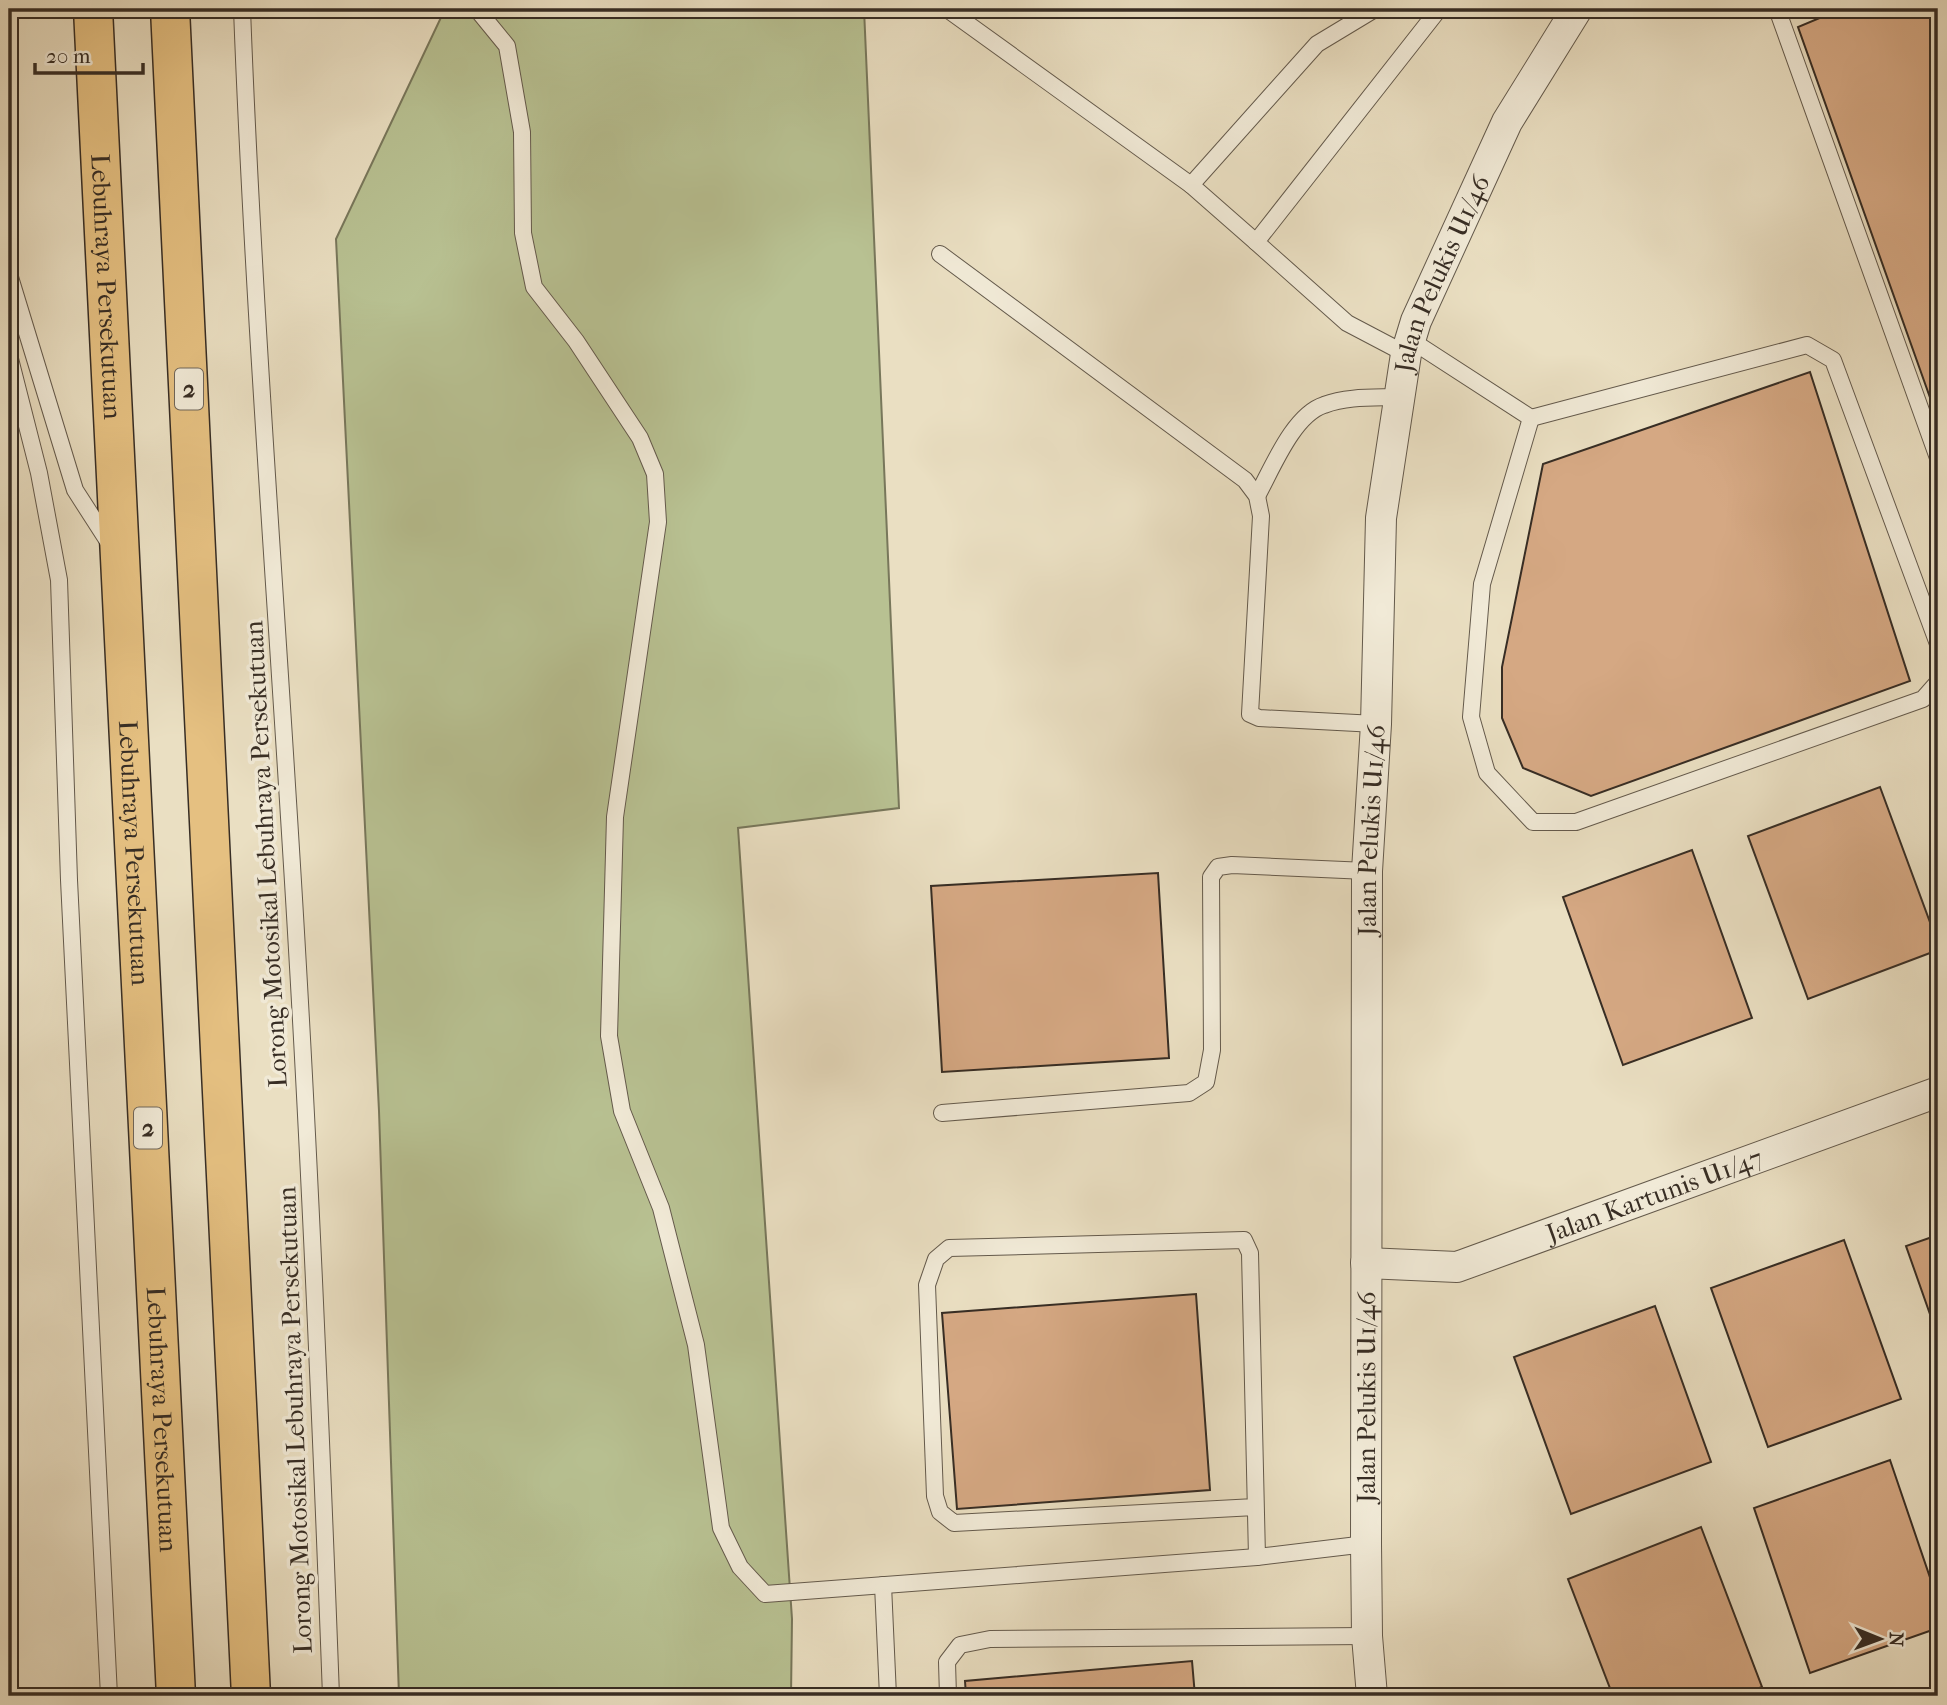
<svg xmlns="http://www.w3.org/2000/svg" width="1947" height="1705" font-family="'IM FELL French Canon',serif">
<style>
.green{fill:#b8c192;stroke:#78775b;stroke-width:2}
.building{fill:#d5a883;stroke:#372d24;stroke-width:2}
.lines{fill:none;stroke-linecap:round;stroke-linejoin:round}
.lane-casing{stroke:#645a4c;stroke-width:18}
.street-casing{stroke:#645a4c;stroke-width:32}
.highway-casing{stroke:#372d24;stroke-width:41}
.lane{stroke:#f1ead7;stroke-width:16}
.street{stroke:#f1ead7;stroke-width:30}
.highway{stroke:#e5c081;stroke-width:38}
.labels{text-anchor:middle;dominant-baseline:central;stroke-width:7;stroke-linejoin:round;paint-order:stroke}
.shield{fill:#f1ead7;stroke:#6f665a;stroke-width:2}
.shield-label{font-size:24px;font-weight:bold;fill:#372d24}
.street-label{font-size:26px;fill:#372d24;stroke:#f1ead7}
</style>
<rect width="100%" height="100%" fill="#eadfc2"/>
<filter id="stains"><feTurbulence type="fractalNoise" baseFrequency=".00286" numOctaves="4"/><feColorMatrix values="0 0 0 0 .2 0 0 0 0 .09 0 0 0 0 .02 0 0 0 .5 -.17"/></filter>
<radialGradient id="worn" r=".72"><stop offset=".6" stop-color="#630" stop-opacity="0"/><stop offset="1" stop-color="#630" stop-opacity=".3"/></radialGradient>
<polygon class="green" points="445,9 864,9 899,808 738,828 792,1619 791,1696 399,1696 379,1111 336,239"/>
<g class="building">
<polygon points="1841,9 1938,9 1938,420 1798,27"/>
<polygon points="1810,372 1910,681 1591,796 1523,768 1502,718 1502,667 1543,464"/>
<polygon points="1880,787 1938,944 1938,950 1808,999 1748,836"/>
<polygon points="1692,850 1752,1018 1623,1065 1563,897"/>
<polygon points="1158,873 1169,1058 942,1072 931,886"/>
<polygon points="1938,1235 1938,1337 1906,1246"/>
<polygon points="1844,1240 1901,1399 1768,1447 1711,1288"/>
<polygon points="1196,1294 1210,1490 957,1509 942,1313"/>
<polygon points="1655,1306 1711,1462 1571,1514 1514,1357"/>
<polygon points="1890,1460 1938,1601 1938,1628 1810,1673 1754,1508"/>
<polygon points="1701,1527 1762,1687 1738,1696 1613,1696 1568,1579"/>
<polygon points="1192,1661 1195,1696 966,1696 965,1681"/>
</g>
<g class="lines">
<defs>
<g id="lane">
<path d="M242 9C254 328 280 647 298 967 312 1210 322 1453 331 1696"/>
<polyline points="947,9 1191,185"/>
<polyline points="1777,9 1938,458"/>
<polyline points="480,13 507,46 522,132 523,233 534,287 576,341 640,438 655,474 658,522 615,817 609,1036 622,1111 661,1208 696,1345 721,1528 740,1567 765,1594 1257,1557 1366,1544"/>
<polyline points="1256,242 1191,185 1317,44 1375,9"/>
<polyline points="940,254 1245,480 1257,496 1261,516 1250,714 1259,718 1376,724"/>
<polyline points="9,274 75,490 111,546"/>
<polyline points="1409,339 1531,418 1482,584 1471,717 1487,773 1533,822 1576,822 1923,699 1938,682"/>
<polyline points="1406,354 1347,323 1256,242 1439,9"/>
<polyline points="9,355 39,473 59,580 69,880 109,1696"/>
<polyline points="1531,418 1807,345 1833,360 1938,644"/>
<path d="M1257 496C1272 469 1293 415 1324 405 1348 396 1374 398 1400 397"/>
<polyline points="942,1113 1189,1093 1206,1082 1212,1050 1211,877 1218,867 1232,865 1367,871"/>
<polyline points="1255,1507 954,1523 940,1512 935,1496 927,1285 936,1259 949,1248 1244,1240 1250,1253 1257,1557"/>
<polyline points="883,1585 888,1696"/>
<polyline points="948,1696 947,1662 960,1645 990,1639 1367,1636"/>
</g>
<g id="street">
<path id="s1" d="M1366 1263 1457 1267 1938 1092"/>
<path id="s2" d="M1372 1696 1367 1636 1366 1544 1367 871 1376 724 1381 518 1406 354 1416 321 1507 122 1577 9"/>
</g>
<g id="highway">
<path id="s3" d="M93 9 176 1696"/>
<polyline points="170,9 251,1696"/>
</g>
</defs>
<use href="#lane" class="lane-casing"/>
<use href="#street" class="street-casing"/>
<use href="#highway" class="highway-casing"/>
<use href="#lane" class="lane"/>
<use href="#street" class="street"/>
<use href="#highway" class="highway"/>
</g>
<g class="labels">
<g class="shield">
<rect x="175" y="368.5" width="28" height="41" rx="5"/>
<rect x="134" y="1107.5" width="28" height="41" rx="5"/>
</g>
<g class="shield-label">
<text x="189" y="389">2</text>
<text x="148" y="1128">2</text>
</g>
<g class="street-label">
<text stroke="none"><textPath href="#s2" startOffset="1432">Jalan Pelukis U1/46</textPath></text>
<text stroke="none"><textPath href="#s3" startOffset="278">Lebuhraya Persekutuan</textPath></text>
<text stroke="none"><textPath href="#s2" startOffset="866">Jalan Pelukis U1/46</textPath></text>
<text stroke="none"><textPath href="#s3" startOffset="845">Lebuhraya Persekutuan</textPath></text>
<text transform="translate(266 854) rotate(-93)">Lorong Motosikal Lebuhraya Persekutuan</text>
<text stroke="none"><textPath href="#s1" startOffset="301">Jalan Kartunis U1/47</textPath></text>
<text stroke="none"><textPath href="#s2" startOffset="299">Jalan Pelukis U1/46</textPath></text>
<text stroke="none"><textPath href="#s3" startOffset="1412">Lebuhraya Persekutuan</textPath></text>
<text transform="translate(295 1420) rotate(-92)">Lorong Motosikal Lebuhraya Persekutuan</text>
</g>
</g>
<rect width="1947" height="1705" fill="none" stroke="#eadfc2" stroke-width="35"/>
<rect x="10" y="10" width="1926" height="1684" fill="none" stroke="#372d24" stroke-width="3.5"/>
<rect x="18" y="18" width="1912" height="1670" fill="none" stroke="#372d24" stroke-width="2"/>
<g transform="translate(1880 1639) rotate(91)" stroke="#f1ead7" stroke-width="5" paint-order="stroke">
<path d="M0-5L12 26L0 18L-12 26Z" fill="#372d24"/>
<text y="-10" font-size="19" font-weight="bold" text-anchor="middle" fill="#372d24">N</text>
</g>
<path d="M35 63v10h108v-10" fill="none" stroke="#372d24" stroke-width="3.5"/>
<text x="46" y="63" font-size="21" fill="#372d24" stroke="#f1ead7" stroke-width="5" paint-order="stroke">20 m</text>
<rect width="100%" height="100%" filter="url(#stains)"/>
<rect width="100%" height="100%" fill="url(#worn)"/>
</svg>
